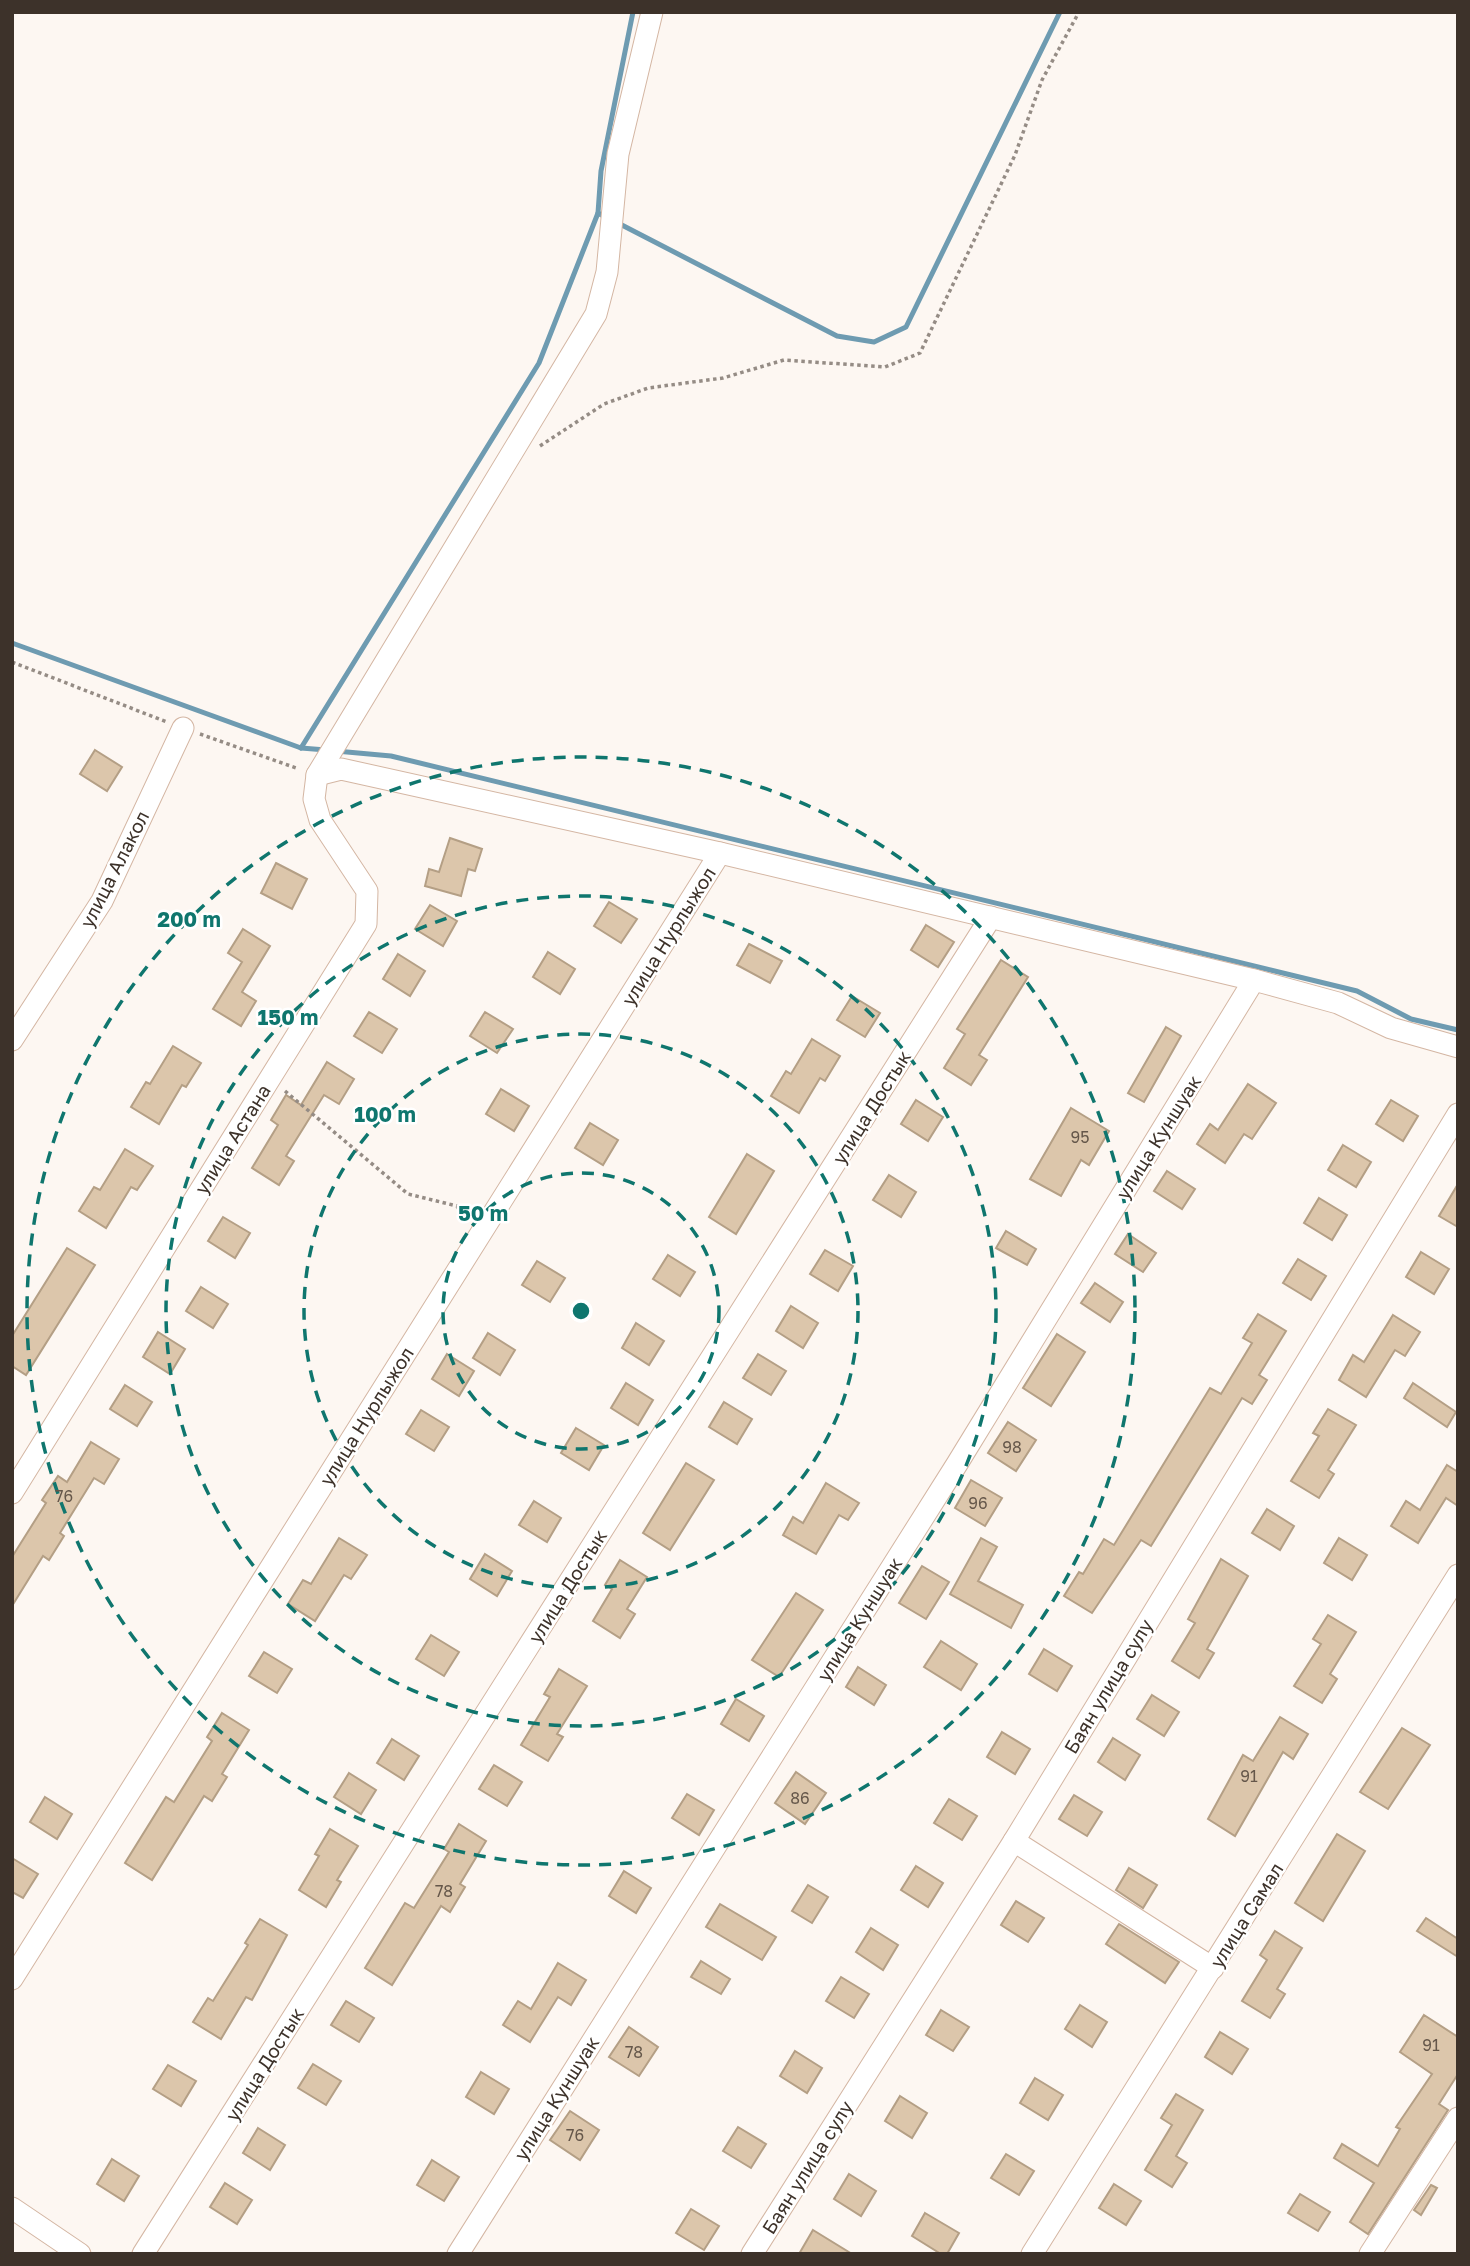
<svg xmlns="http://www.w3.org/2000/svg" width="1470" height="2266" font-family="'Golos Text',sans-serif">
<style>
.lines{fill:none;stroke-linecap:round;stroke-linejoin:round}
.stream{stroke:#6e9bb1;stroke-width:5}
.building{fill:#dcc6ab;stroke:#b49f85;stroke-width:2}
.minor-casing{stroke:#d4b6a3;stroke-width:23}
.path{stroke:#958c85;stroke-width:3.5;stroke-dasharray:3.5 3.5;stroke-linecap:butt}
.minor{stroke:#fff;stroke-width:21}
.ring{fill:none;stroke:#0f766e;stroke-width:3.5;stroke-dasharray:12 9}
.labels{text-anchor:middle;dominant-baseline:central;stroke-width:5;stroke-linejoin:round;paint-order:stroke}
.number-label{font-size:16px;fill:#65574a}
.street-label{font-size:19px;fill:#3d322a;stroke:#fff}
.centre{fill:#0f766e;stroke:#fff;stroke-width:3.5}
.ring-label{font-size:21px;text-anchor:middle;font-weight:bold;fill:#0f766e;stroke:#fff;stroke-width:5;stroke-linejoin:round;paint-order:stroke}
</style>
<rect width="100%" height="100%" fill="#fdf7f2"/>
<g class="lines">
<g class="stream">
<polyline points="598,213 601,171 633,12"/>
<polyline points="616,222 837,336 874,342 906,327 1060,12"/>
<polyline points="12,643 301,748 326,750"/>
<polyline points="301,748 539,363 598,213 607,218"/>
<polyline points="336,751 391,756 1357,991 1411,1019 1458,1030"/>
</g>
</g>
<g class="building">
<polygon points="95,750 122,767 107,791 80,774"/>
<polygon points="450,838 482,849 475,871 468,869 461,896 425,886 429,869 439,872"/>
<polygon points="276,863 307,879 292,909 261,893"/>
<polygon points="609,902 637,919 621,943 594,926"/>
<polygon points="430,905 457,921 443,946 415,929"/>
<polygon points="926,925 954,942 938,967 911,950"/>
<polygon points="243,929 270,946 242,992 256,1001 241,1026 213,1009 242,962 228,953"/>
<polygon points="749,944 782,961 770,983 737,965"/>
<polygon points="548,952 575,969 560,994 533,977"/>
<polygon points="398,954 425,971 410,996 383,979"/>
<polygon points="1001,960 1028,977 979,1055 987,1060 971,1085 944,1068 965,1034 957,1029"/>
<polygon points="852,996 880,1013 865,1037 837,1020"/>
<polygon points="369,1012 397,1029 382,1053 354,1036"/>
<polygon points="485,1012 513,1029 497,1053 470,1036"/>
<polygon points="1166,1027 1181,1036 1144,1102 1128,1093"/>
<polygon points="812,1039 840,1056 825,1081 820,1078 799,1113 771,1096 786,1071 791,1074"/>
<polygon points="173,1046 201,1063 186,1087 182,1085 159,1124 131,1107 146,1082 150,1084"/>
<polygon points="327,1062 354,1079 339,1104 324,1095 286,1156 294,1161 279,1185 252,1168 278,1125 271,1120 286,1095 301,1105"/>
<polygon points="1248,1084 1276,1103 1252,1139 1244,1134 1225,1163 1197,1144 1210,1124 1218,1130"/>
<polygon points="501,1089 529,1106 514,1131 486,1114"/>
<polygon points="916,1100 943,1117 928,1141 901,1124"/>
<polygon points="1391,1100 1418,1116 1403,1141 1376,1124"/>
<polygon points="1071,1108 1109,1131 1089,1165 1081,1160 1061,1196 1030,1179"/>
<polygon points="590,1123 618,1140 603,1165 575,1148"/>
<polygon points="1343,1145 1371,1162 1356,1187 1328,1170"/>
<polygon points="125,1149 153,1166 137,1190 131,1187 106,1228 79,1211 94,1187 100,1190"/>
<polygon points="747,1154 774,1171 736,1234 709,1217"/>
<polygon points="1167,1171 1195,1189 1182,1209 1154,1191"/>
<polygon points="889,1175 916,1192 901,1217 873,1200"/>
<polygon points="1458,1184 1458,1227 1439,1216"/>
<polygon points="1319,1198 1347,1215 1332,1240 1304,1223"/>
<polygon points="223,1217 250,1233 235,1258 208,1241"/>
<polygon points="1006,1231 1036,1249 1027,1265 996,1248"/>
<polygon points="1128,1234 1156,1253 1143,1272 1115,1254"/>
<polygon points="67,1248 95,1265 26,1375 12,1366 12,1336"/>
<polygon points="825,1250 853,1266 838,1291 810,1274"/>
<polygon points="1421,1252 1449,1269 1434,1294 1406,1277"/>
<polygon points="668,1255 695,1272 680,1296 653,1279"/>
<polygon points="1298,1259 1326,1276 1311,1300 1283,1283"/>
<polygon points="537,1261 565,1278 550,1302 522,1285"/>
<polygon points="1095,1283 1123,1302 1110,1322 1081,1303"/>
<polygon points="201,1287 228,1304 213,1328 186,1311"/>
<polygon points="791,1306 818,1323 803,1348 776,1331"/>
<polygon points="1258,1314 1286,1331 1259,1375 1267,1380 1252,1404 1242,1398 1151,1546 1141,1540 1092,1613 1064,1596 1079,1572 1083,1574 1104,1539 1114,1545 1210,1388 1221,1394 1252,1343 1243,1338"/>
<polygon points="1393,1315 1420,1332 1405,1356 1395,1350 1366,1397 1339,1380 1353,1355 1364,1362"/>
<polygon points="636,1323 664,1341 649,1365 622,1348"/>
<polygon points="158,1332 185,1349 170,1374 143,1357"/>
<polygon points="488,1333 515,1350 500,1375 473,1358"/>
<polygon points="1057,1334 1085,1352 1051,1406 1023,1388"/>
<polygon points="447,1354 474,1371 459,1396 432,1379"/>
<polygon points="758,1354 786,1371 771,1395 743,1378"/>
<polygon points="626,1383 653,1400 638,1425 611,1408"/>
<polygon points="1413,1383 1456,1412 1447,1427 1404,1398"/>
<polygon points="125,1385 152,1402 137,1426 110,1409"/>
<polygon points="724,1402 752,1419 737,1444 709,1427"/>
<polygon points="1328,1409 1356,1425 1328,1470 1334,1474 1319,1498 1291,1481 1319,1436 1313,1433"/>
<polygon points="421,1410 449,1427 434,1451 406,1434"/>
<polygon points="1008,1422 1036,1440 1016,1471 988,1453"/>
<polygon points="576,1428 604,1445 589,1470 561,1453"/>
<polygon points="91,1442 119,1459 104,1484 94,1478 60,1533 64,1536 49,1560 43,1556 12,1606 12,1557 46,1503 42,1500 58,1476 67,1482"/>
<polygon points="686,1463 714,1480 670,1550 643,1533"/>
<polygon points="1447,1465 1458,1472 1458,1506 1446,1498 1418,1543 1391,1526 1406,1501 1420,1510"/>
<polygon points="971,1480 1002,1498 985,1526 955,1508"/>
<polygon points="826,1483 859,1503 848,1520 839,1515 816,1554 783,1535 793,1517 803,1523"/>
<polygon points="534,1501 561,1518 547,1542 519,1525"/>
<polygon points="1267,1509 1294,1526 1280,1550 1252,1533"/>
<polygon points="339,1538 367,1555 351,1579 344,1575 315,1621 288,1604 303,1580 311,1584"/>
<polygon points="981,1538 997,1547 978,1581 1023,1605 1011,1628 950,1594"/>
<polygon points="1339,1538 1367,1555 1352,1580 1324,1563"/>
<polygon points="485,1554 512,1571 497,1596 470,1579"/>
<polygon points="1221,1559 1248,1576 1207,1649 1214,1653 1199,1678 1172,1661 1195,1623 1188,1619"/>
<polygon points="620,1560 647,1577 627,1609 635,1614 620,1638 593,1621 612,1589 605,1585"/>
<polygon points="922,1566 949,1582 926,1619 899,1603"/>
<polygon points="796,1593 823,1610 779,1677 752,1660"/>
<polygon points="1328,1615 1356,1632 1330,1674 1337,1679 1322,1703 1294,1686 1321,1644 1313,1639"/>
<polygon points="431,1635 459,1652 444,1676 416,1659"/>
<polygon points="941,1641 977,1664 961,1690 924,1667"/>
<polygon points="1044,1649 1072,1666 1057,1691 1029,1674"/>
<polygon points="264,1652 292,1669 277,1693 249,1676"/>
<polygon points="858,1667 886,1685 874,1705 846,1687"/>
<polygon points="559,1669 587,1686 557,1734 563,1737 548,1761 521,1745 550,1697 544,1694"/>
<polygon points="1152,1695 1179,1712 1164,1736 1137,1719"/>
<polygon points="736,1699 764,1716 749,1741 721,1724"/>
<polygon points="222,1713 249,1730 222,1774 227,1777 212,1801 204,1796 152,1880 125,1863 166,1797 174,1802 212,1741 207,1737"/>
<polygon points="1280,1717 1308,1734 1293,1759 1283,1752 1235,1836 1208,1819 1243,1755 1253,1761"/>
<polygon points="1402,1728 1430,1745 1388,1809 1360,1792"/>
<polygon points="1002,1732 1030,1749 1015,1774 987,1757"/>
<polygon points="1113,1738 1140,1755 1125,1780 1098,1762"/>
<polygon points="392,1739 419,1756 404,1780 377,1763"/>
<polygon points="494,1765 522,1782 507,1806 479,1789"/>
<polygon points="796,1772 826,1793 805,1824 775,1803"/>
<polygon points="349,1773 376,1790 361,1814 334,1797"/>
<polygon points="687,1794 714,1810 699,1835 672,1818"/>
<polygon points="1074,1795 1102,1812 1087,1836 1059,1819"/>
<polygon points="45,1797 72,1814 57,1839 30,1822"/>
<polygon points="949,1799 977,1816 962,1840 934,1823"/>
<polygon points="459,1824 486,1841 460,1884 465,1887 450,1912 441,1906 392,1985 365,1968 405,1903 414,1908 449,1852 444,1849"/>
<polygon points="330,1829 358,1846 337,1880 341,1882 326,1907 299,1890 319,1856 315,1854"/>
<polygon points="1337,1834 1365,1851 1323,1921 1295,1903"/>
<polygon points="12,1858 38,1874 23,1898 12,1892"/>
<polygon points="916,1866 943,1883 928,1907 901,1890"/>
<polygon points="1129,1868 1157,1885 1143,1908 1116,1890"/>
<polygon points="624,1871 651,1888 636,1913 609,1896"/>
<polygon points="808,1885 828,1897 812,1923 792,1911"/>
<polygon points="1016,1901 1044,1918 1028,1942 1001,1925"/>
<polygon points="720,1904 776,1937 762,1960 706,1927"/>
<polygon points="1426,1918 1458,1939 1458,1957 1417,1931"/>
<polygon points="260,1919 287,1935 252,2000 246,1997 221,2039 193,2022 208,1998 213,2001 248,1945 245,1943"/>
<polygon points="1119,1924 1179,1962 1165,1983 1106,1944"/>
<polygon points="871,1928 898,1945 883,1970 856,1952"/>
<polygon points="1275,1931 1302,1948 1277,1989 1285,1994 1270,2018 1242,2001 1267,1960 1260,1955"/>
<polygon points="701,1961 730,1979 721,1994 691,1977"/>
<polygon points="558,1963 586,1980 571,2005 558,1997 530,2042 503,2025 518,2001 531,2009"/>
<polygon points="841,1977 869,1994 854,2018 826,2001"/>
<polygon points="346,2001 374,2018 359,2042 331,2025"/>
<polygon points="1080,2005 1107,2022 1092,2047 1065,2029"/>
<polygon points="941,2010 969,2027 953,2051 926,2035"/>
<polygon points="1424,2015 1458,2037 1458,2074 1439,2104 1448,2110 1368,2234 1350,2222 1374,2183 1334,2158 1342,2144 1378,2166 1400,2129 1396,2127 1432,2074 1400,2052"/>
<polygon points="629,2027 658,2047 639,2076 609,2057"/>
<polygon points="1220,2032 1248,2049 1232,2074 1205,2057"/>
<polygon points="795,2051 822,2068 807,2093 780,2076"/>
<polygon points="313,2064 341,2081 326,2105 298,2088"/>
<polygon points="168,2065 196,2081 181,2106 153,2089"/>
<polygon points="481,2072 509,2089 494,2114 466,2097"/>
<polygon points="1035,2078 1063,2095 1048,2120 1020,2103"/>
<polygon points="1176,2094 1203,2110 1176,2156 1187,2163 1172,2187 1145,2170 1172,2125 1161,2118"/>
<polygon points="900,2096 927,2113 912,2138 885,2121"/>
<polygon points="570,2111 599,2130 580,2160 550,2140"/>
<polygon points="738,2127 766,2144 751,2168 723,2151"/>
<polygon points="258,2128 285,2145 270,2170 243,2153"/>
<polygon points="1006,2154 1034,2171 1019,2195 991,2178"/>
<polygon points="112,2159 139,2176 124,2201 97,2184"/>
<polygon points="432,2160 459,2177 444,2201 417,2185"/>
<polygon points="849,2174 876,2191 861,2216 834,2199"/>
<polygon points="225,2183 252,2200 237,2224 210,2207"/>
<polygon points="1114,2184 1141,2201 1126,2225 1099,2208"/>
<polygon points="1431,2185 1437,2188 1421,2215 1414,2210"/>
<polygon points="1300,2194 1330,2212 1318,2231 1288,2213"/>
<polygon points="691,2209 719,2226 704,2250 676,2233"/>
<polygon points="925,2213 959,2233 947,2254 941,2254 912,2236"/>
<polygon points="813,2230 852,2254 799,2254"/>
</g>
<g class="lines">
<defs>
<g id="minor">
<polyline points="317,775 341,769 720,853 1254,980 1338,1003 1391,1028 1458,1047"/>
<polyline points="12,1040 102,901 183,728"/>
<polyline points="12,1493 366,924 367,891 320,820 314,799 317,775 596,314 607,272 618,154 652,12"/>
<polyline points="1014,1841 1213,1968"/>
<polyline points="12,1979 720,853"/>
<polyline points="12,2208 80,2254"/>
<polyline points="143,2254 991,917"/>
<polyline points="458,2254 957,1464 1254,980"/>
<polyline points="752,2254 1014,1841 1458,1114"/>
<polyline points="1032,2254 1458,1575"/>
<polyline points="1370,2254 1458,2118"/>
</g>
</defs>
<use href="#minor" class="minor-casing"/>
<g class="path">
<polyline points="540,446 604,404 648,388 723,378 784,360 885,367 920,353 1015,155 1042,80 1079,12"/>
<polyline points="12,662 167,722"/>
<polyline points="200,734 299,769"/>
<polyline points="285,1091 408,1194 457,1206 467,1223"/>
</g>
<use href="#minor" class="minor"/>
</g>
<g class="ring">
<circle cx="581" cy="1311" r="138"/>
<circle cx="581" cy="1311" r="277"/>
<circle cx="581" cy="1311" r="415"/>
<circle cx="581" cy="1311" r="554"/>
</g>
<g class="labels">
<g class="number-label">
<text x="1080" y="1137">95</text>
<text x="1012" y="1447">98</text>
<text x="64" y="1496">76</text>
<text x="978" y="1503">96</text>
<text x="1249" y="1776">91</text>
<text x="800" y="1798">86</text>
<text x="444" y="1891">78</text>
<text x="1431" y="2045">91</text>
<text x="634" y="2052">78</text>
<text x="575" y="2135">76</text>
</g>
<g class="street-label">
<text transform="translate(114 869) rotate(-63)">улица Алакол</text>
<text transform="translate(668 936) rotate(-58)">улица Нурлыжол</text>
<text transform="translate(871 1107) rotate(-58)">улица Достык</text>
<text transform="translate(1158 1137) rotate(-58)">улица Куншуак</text>
<text transform="translate(232 1139) rotate(-58)">улица Астана</text>
<text transform="translate(366 1416) rotate(-58)">улица Нурлыжол</text>
<text transform="translate(567 1586) rotate(-58)">улица Достык</text>
<text transform="translate(859 1619) rotate(-58)">улица Куншуак</text>
<text transform="translate(1108 1686) rotate(-59)">Баян улица сулу</text>
<text transform="translate(1246 1915) rotate(-58)">улица Самал</text>
<text transform="translate(264 2064) rotate(-58)">улица Достык</text>
<text transform="translate(556 2098) rotate(-58)">улица Куншуак</text>
<text transform="translate(807 2167) rotate(-58)">Баян улица сулу</text>
</g>
</g>
<circle cx="581" cy="1311" r="10" class="centre"/>
<g class="ring-label">
<text x="189" y="927">200 m</text>
<text x="288" y="1025">150 m</text>
<text x="385" y="1122">100 m</text>
<text x="483" y="1221">50 m</text>
</g>
<rect width="1470" height="2266" fill="none" stroke="#3d322a" stroke-width="28"/>
</svg>
